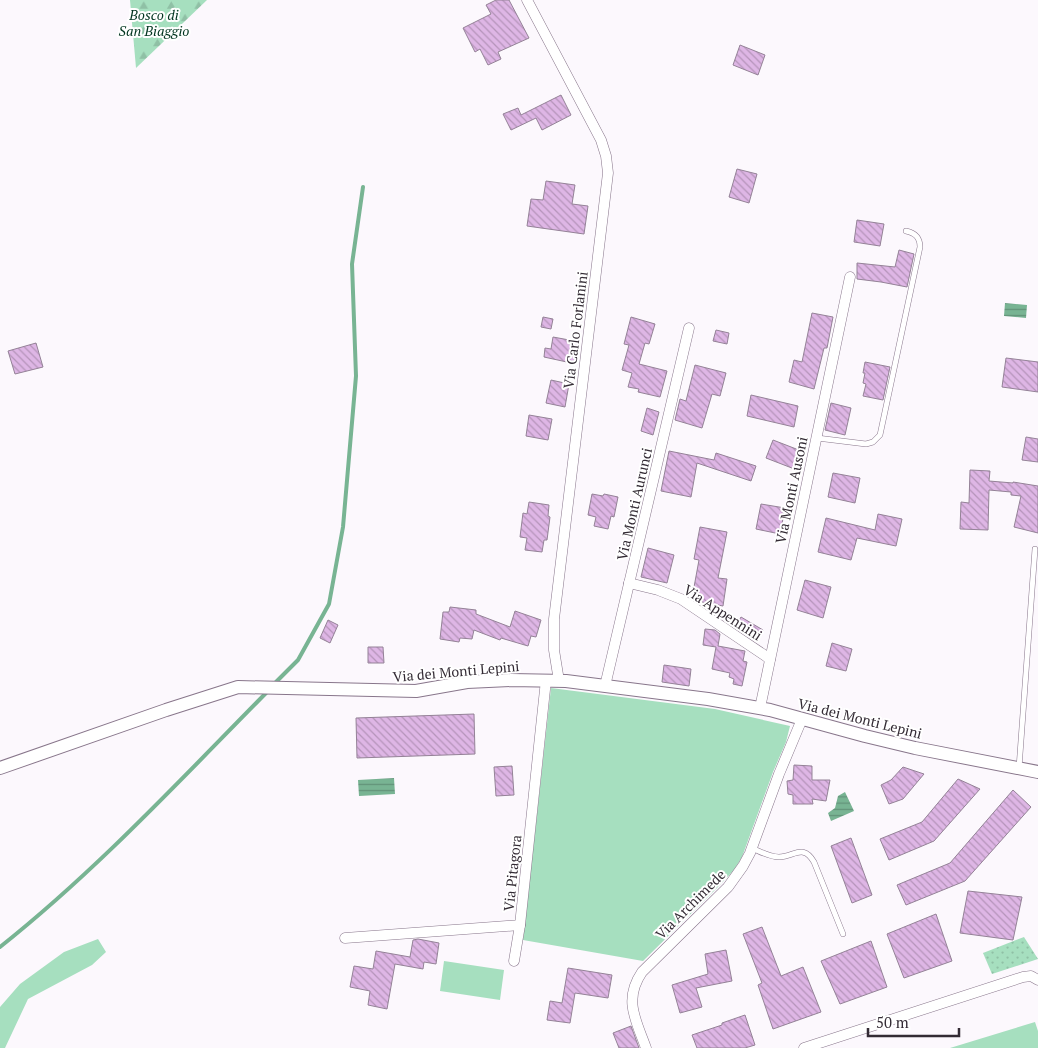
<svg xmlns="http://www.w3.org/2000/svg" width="1038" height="1048" font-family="'PT Serif',serif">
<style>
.grass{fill:#a6dfbf}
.forest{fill:url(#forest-firs)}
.park{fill:url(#park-dots)}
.water{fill:url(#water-rules)}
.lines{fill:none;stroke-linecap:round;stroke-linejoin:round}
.stream{stroke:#78b493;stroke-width:4}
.building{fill:url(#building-back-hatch);stroke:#948297}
.service-casing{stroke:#88768b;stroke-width:6}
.minor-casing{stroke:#88768b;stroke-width:11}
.tertiary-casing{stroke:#88768b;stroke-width:14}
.service{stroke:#fff;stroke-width:5}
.minor{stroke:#fff;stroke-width:10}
.tertiary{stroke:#fff;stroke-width:12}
.labels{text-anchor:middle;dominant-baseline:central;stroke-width:4;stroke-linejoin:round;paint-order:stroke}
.park-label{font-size:14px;font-style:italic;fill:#00341f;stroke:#fff}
.street-label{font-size:14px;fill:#332b34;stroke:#fff}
</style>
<defs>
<pattern id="forest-firs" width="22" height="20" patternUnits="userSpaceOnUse" patternTransform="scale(1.25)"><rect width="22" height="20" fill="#a6dfbf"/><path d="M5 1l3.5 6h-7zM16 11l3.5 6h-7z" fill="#8fc0a5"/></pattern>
<pattern id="park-dots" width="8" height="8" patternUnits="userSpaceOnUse" patternTransform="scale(1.25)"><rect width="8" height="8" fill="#a6dfbf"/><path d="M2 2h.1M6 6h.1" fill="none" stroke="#8fc0a5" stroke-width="1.8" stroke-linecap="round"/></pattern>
<pattern id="water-rules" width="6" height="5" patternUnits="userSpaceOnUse" patternTransform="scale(1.25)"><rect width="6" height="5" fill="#78b493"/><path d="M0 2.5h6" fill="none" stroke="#639379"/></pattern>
<pattern id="building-back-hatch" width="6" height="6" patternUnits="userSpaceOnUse" patternTransform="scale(1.25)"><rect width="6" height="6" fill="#deb6e5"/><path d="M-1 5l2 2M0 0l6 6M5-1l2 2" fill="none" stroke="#b594ba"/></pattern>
</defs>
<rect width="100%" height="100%" fill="#fcf8fd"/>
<g class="grass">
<polygon points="551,688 715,709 790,726 786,742 773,772 742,857 734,870 716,889 643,961 523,940"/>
<polygon points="98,939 106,952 92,965 28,999 5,1048 0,1048 0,1007 20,984 64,952"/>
<polygon points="444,961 504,970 500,1000 440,991"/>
<polygon points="1035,1022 1038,1031 1038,1048 950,1048"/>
</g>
<polygon class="forest" points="130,0 207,0 136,68"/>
<polygon class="park" points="1024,937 1038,959 992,974 983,953"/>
<g class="water">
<polygon points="1005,303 1027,305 1026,318 1004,316"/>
<polygon points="394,778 395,794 359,796 358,780"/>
<polygon points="845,792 854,811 831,821 828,813 835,808 838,796"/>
</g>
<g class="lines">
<g class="stream">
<polyline points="274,684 298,660 329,604 343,527 356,376 352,264 363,187"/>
<path d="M0 947C97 870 181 779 268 691"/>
</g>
</g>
<g class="building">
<polygon points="496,0 509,0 529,38 498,52 501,59 488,65 480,49 475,52 463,28 491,14 486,5"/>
<polygon points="740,45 765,55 758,75 733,65"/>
<polygon points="561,95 571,115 542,130 536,118 511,130 503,114 518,108 521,115"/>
<polygon points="737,169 757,174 749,203 729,197"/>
<polygon points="546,181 575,185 572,204 588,206 584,234 527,226 531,199 543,200"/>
<polygon points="857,220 884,224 880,246 854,242"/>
<polygon points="899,250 914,254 907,287 881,282 857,279 857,263 895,267"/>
<polygon points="812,313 833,317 827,348 824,348 814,389 789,382 794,360 802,362"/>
<polygon points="543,317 553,319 551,329 541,327"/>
<polygon points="631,317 655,324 649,344 645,343 639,364 667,371 660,397 638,392 639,389 628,387 632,373 622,370 629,345 624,344"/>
<polygon points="716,330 729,333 727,344 713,341"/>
<polygon points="553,337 580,342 576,364 544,357 545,348 551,349"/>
<polygon points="36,343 43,367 15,374 8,351"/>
<polygon points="1006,358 1038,362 1038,392 1002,387"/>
<polygon points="865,362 890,367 883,400 863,396 866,384 863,383 865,373 863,373"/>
<polygon points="695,365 726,373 720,396 712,394 702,428 675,420 680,399 686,401"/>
<polygon points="551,380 569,384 565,407 546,403"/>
<polygon points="751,395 798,406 794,427 747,416"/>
<polygon points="831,403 851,408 845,435 825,430"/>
<polygon points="647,408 659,412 653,435 641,431"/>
<polygon points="529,415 552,419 548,440 526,436"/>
<polygon points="1026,437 1038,439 1038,462 1022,460"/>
<polygon points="773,440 804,452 797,470 766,458"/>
<polygon points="669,451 714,460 716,453 756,466 751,481 697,463 691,497 661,491"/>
<polygon points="970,470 990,471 989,481 1013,483 1013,482 1038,486 1038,533 1014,527 1021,496 1011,495 1011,492 989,490 988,530 960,529 961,502 969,503"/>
<polygon points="833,473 860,478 855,503 828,497"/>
<polygon points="592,494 603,496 604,494 618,497 614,517 611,516 608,529 594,526 596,517 588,515"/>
<polygon points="529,502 549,505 548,516 550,517 547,540 544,540 542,552 525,550 527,538 520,537 523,513 527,514"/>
<polygon points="761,504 785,508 780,534 756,529"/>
<polygon points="878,514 902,519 896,546 857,538 851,560 818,552 826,518 875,530"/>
<polygon points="700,527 727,532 718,578 727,579 723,606 697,601 692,598 699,560 694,559"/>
<polygon points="648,548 674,555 667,583 641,577"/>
<polygon points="805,580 831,587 823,618 797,610"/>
<polygon points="450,607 476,610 476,614 510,627 515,611 541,620 536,637 531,636 528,646 501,638 500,640 474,630 472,639 460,638 459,642 440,639 443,612 449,612"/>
<polygon points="741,617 763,630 756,641 735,627"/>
<polygon points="328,620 338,625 330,643 320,638"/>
<polygon points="705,629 715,630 720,634 718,646 745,651 743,661 747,662 742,686 733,684 734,679 729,677 730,673 712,669 716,647 703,645"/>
<polygon points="832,643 852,649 846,671 826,666"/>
<polygon points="368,647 383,647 384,663 368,663"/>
<polygon points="664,665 691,669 689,686 662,682"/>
<polygon points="474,714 475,754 357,758 356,718"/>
<polygon points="794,765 812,766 812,780 830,780 826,801 812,799 813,804 793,804 793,795 788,794 787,781 793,780"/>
<polygon points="512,766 514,795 496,796 494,767"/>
<polygon points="903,767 924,774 903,799 889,804 881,785 891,780"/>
<polygon points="958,779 980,789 934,841 889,860 880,839 922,822"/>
<polygon points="1013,790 1031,807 965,881 906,905 897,885 950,863"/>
<polygon points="851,838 872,895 852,903 831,846"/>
<polygon points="968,891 1022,897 1013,940 960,933"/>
<polygon points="936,914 952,961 904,978 887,934"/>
<polygon points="762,927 781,976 803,967 821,1012 773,1029 758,985 762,983 743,934"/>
<polygon points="418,939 439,943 436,964 424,962 423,969 395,964 387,1009 368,1005 370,991 350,987 354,966 373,969 376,951 410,957 413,940"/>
<polygon points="871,941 887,987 840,1004 821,961"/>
<polygon points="726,950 732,981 696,988 702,1007 680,1013 672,985 708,974 705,954"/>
<polygon points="568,968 612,975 608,998 575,993 570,1023 547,1020 550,1001 562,1003"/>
<polygon points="745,1015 755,1045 745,1048 697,1048 692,1035 722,1025 722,1023"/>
<polygon points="631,1026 639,1048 619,1048 613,1033"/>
</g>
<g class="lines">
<defs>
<g id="service">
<path d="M817 438 866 444 873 442 880 435 920 247C920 237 915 233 906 231"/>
<polyline points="1019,768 1035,549"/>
<path d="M752 848C761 852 769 857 779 857 794 857 803 843 814 862L843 934"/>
</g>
<g id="minor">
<polyline points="527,0 601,140 606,156 608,173 554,619 554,650 559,681"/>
<polyline points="629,583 658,590 681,599 770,659"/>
<polyline points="605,686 689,328"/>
<polyline points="760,708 850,277"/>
<polyline points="345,938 520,925 546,680"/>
<polyline points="514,961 520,925"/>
<path d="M646 1048C636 1020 623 1000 642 972L728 887 743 866 750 853 779 774 802 719"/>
<polyline points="804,1048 1023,977 1031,976 1038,980"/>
</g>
<polyline id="tertiary" points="0,768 166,710 238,687 416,691 467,682 511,680 566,681 708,699 770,710 865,736 915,748 1038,772"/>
</defs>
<use href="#service" class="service-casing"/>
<use href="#minor" class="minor-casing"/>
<use href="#tertiary" class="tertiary-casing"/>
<use href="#service" class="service"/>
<use href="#minor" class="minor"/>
<use href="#tertiary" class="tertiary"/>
</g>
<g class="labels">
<g class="park-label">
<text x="154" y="14">Bosco di<tspan x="154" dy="16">San Biaggio</tspan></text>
</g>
<g class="street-label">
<text transform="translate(575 330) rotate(-83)">Via Carlo Forlanini</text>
<text transform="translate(791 490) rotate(-78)">Via Monti Ausoni</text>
<text transform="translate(634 504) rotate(-77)">Via Monti Aurunci</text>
<text transform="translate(723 612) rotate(33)">Via Appennini</text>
<text transform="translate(456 671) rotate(-5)">Via dei Monti Lepini</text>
<text transform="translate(860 718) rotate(14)">Via dei Monti Lepini</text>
<text transform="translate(512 873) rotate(-84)">Via Pitagora</text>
<text transform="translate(690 904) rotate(-45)">Via Archimede</text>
</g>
</g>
<path d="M868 1028v8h91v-8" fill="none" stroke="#332b34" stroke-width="2.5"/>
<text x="876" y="1028" font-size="15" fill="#332b34" stroke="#ffffff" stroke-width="4" paint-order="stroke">50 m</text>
</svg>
